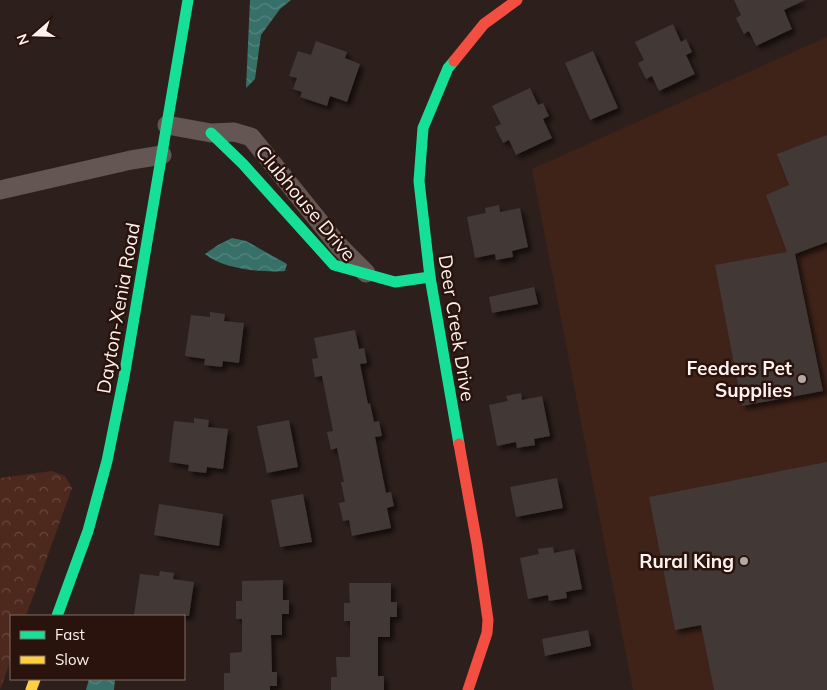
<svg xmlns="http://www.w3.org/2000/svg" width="827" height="690" font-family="Mulish,sans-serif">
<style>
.built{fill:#3f2319}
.forest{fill:url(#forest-crowns)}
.water{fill:url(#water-waves)}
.building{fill:#433835;filter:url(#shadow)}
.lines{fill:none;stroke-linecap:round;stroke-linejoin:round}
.street{stroke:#645652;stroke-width:19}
.fast{stroke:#16e098;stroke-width:11}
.slow{stroke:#ffcf43;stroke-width:11}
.jam{stroke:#f24e42;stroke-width:11}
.poi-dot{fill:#b4a8a5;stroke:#2a130c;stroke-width:2}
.labels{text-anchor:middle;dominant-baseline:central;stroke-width:5;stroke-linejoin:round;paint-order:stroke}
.street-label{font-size:19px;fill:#fdf2ef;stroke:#2a130c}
.poi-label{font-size:19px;font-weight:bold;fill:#fdf2ef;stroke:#2a130c;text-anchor:end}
</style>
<defs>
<pattern id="forest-crowns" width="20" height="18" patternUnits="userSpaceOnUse" patternTransform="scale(1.25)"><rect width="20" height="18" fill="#4d281c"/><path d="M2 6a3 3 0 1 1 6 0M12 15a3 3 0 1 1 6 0" fill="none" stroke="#68483d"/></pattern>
<pattern id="water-waves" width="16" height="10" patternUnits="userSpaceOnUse" patternTransform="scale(1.25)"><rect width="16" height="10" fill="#377068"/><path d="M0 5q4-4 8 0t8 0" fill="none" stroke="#55857e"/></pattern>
<filter id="shadow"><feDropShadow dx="4" dy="4" stdDeviation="2.5" flood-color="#0009"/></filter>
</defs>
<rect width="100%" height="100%" fill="#2d201c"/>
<polygon class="built" points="827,37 827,690 633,690 532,169"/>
<polygon class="forest" points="52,471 65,476 72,488 26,616 11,616 11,659 0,690 0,478"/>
<g class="water">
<polygon points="250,0 291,0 280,9 261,35 255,79 246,88"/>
<path d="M232 238 246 241 287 264 285 271C264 273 222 269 205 254L218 245Z"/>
<polygon points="89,679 115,679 114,690 86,690"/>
</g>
<g class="building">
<polygon points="734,0 805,0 784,10 792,29 756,46 749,31 744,34 736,18 741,15"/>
<polygon points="673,24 681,42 686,39 692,52 686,55 695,74 659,91 652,76 646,79 638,63 644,60 635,42"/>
<polygon points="316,41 347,52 345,58 360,64 347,102 330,96 327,106 300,97 302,92 293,89 297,78 289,76 298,51 311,55"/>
<polygon points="593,51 618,108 590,120 565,63"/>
<polygon points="530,88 538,105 543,103 549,116 543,119 552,138 516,155 509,140 503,143 495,127 501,124 492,106"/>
<polygon points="827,135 827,242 795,254 823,391 742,406 715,265 787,252 766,195 789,185 777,154"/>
<polygon points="499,205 500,212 520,208 528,247 512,251 513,257 496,260 495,254 475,258 467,217 486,213 485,208"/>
<polygon points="534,287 538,304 492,313 489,297"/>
<polygon points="210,312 225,314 224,321 244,323 239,363 223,361 222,367 204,365 205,359 185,356 191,315 210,317"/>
<polygon points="355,330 359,349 364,348 367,363 360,364 368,404 370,403 374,422 379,421 382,436 375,437 386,493 391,492 394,506 387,508 391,528 352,536 349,520 343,521 339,503 345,502 341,482 344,482 337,448 331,450 327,432 333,431 322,376 315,377 312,359 318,358 314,338"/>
<polygon points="521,393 522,400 542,396 550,436 534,439 535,445 517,448 516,442 497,446 489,405 508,401 506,396"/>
<polygon points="194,418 209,420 208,427 228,429 223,469 207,467 206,473 188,471 189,465 169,462 174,421 194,423"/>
<polygon points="289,420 298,467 267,473 257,426"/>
<polygon points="827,462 827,690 714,690 701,625 675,630 649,497"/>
<polygon points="557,478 563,508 516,517 510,487"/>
<polygon points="303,494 312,542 280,547 271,500"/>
<polygon points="159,504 223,514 219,546 154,535"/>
<polygon points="553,547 554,553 574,549 582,589 566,592 567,598 549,601 548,595 528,599 520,558 539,554 538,549"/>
<polygon points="160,571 174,573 173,579 194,582 189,616 134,615 140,574 159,576"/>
<polygon points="283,580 283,600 289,600 289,614 282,614 282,635 271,635 272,672 277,672 277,686 270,686 270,690 224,690 224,673 230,673 230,653 242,652 242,619 236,619 236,601 242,601 242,581"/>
<polygon points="349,583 391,583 391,602 397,602 397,617 390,617 390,637 378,637 378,676 384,676 384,690 331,690 331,677 337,677 336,657 350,657 350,621 344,621 344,603 350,603"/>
<polygon points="588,630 591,646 545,656 542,639"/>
</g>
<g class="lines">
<g class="street">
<polyline points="167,125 211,133 234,132 251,137 339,246 366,273"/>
<polyline points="0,190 131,160 162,155"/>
</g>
<g class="fast">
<polyline points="454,61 448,68 423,128 419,181 430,277 459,444"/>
<polyline points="211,133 243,164 334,265 395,282 430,277"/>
<polyline points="57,616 88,531 107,461 124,377 188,0"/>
</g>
<polyline class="slow" points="31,690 35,679"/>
<g class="jam">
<polyline points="454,61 484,24 517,0"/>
<polyline points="459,444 477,544 488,620 487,633 468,690"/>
</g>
</g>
<g class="poi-dot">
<circle cx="802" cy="379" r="5"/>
<circle cx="744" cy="561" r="5"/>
</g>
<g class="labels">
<g class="street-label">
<text transform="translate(306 203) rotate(50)">Clubhouse Drive</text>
<text transform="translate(118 308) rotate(-80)">Dayton-Xenia Road</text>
<text transform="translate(457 328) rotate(81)">Deer Creek Drive</text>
</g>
<g class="poi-label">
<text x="792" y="368">Feeders Pet<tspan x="792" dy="22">Supplies</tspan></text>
<text x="734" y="561">Rural King</text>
</g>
</g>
<rect x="10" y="615" width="175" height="65" fill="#2a130c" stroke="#7e6c67"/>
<rect x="20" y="631" width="25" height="8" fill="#16e098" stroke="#7e6c67"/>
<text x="55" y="640" font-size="15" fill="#fdf2ef">Fast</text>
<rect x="20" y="656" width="25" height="8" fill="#ffcf43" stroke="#7e6c67"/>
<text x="55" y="665" font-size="15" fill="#fdf2ef">Slow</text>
<g transform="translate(35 35) rotate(250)" stroke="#2a130c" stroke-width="4" paint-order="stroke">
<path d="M0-4L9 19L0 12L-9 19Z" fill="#fdf2ef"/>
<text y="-8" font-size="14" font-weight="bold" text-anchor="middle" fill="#fdf2ef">N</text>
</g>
</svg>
